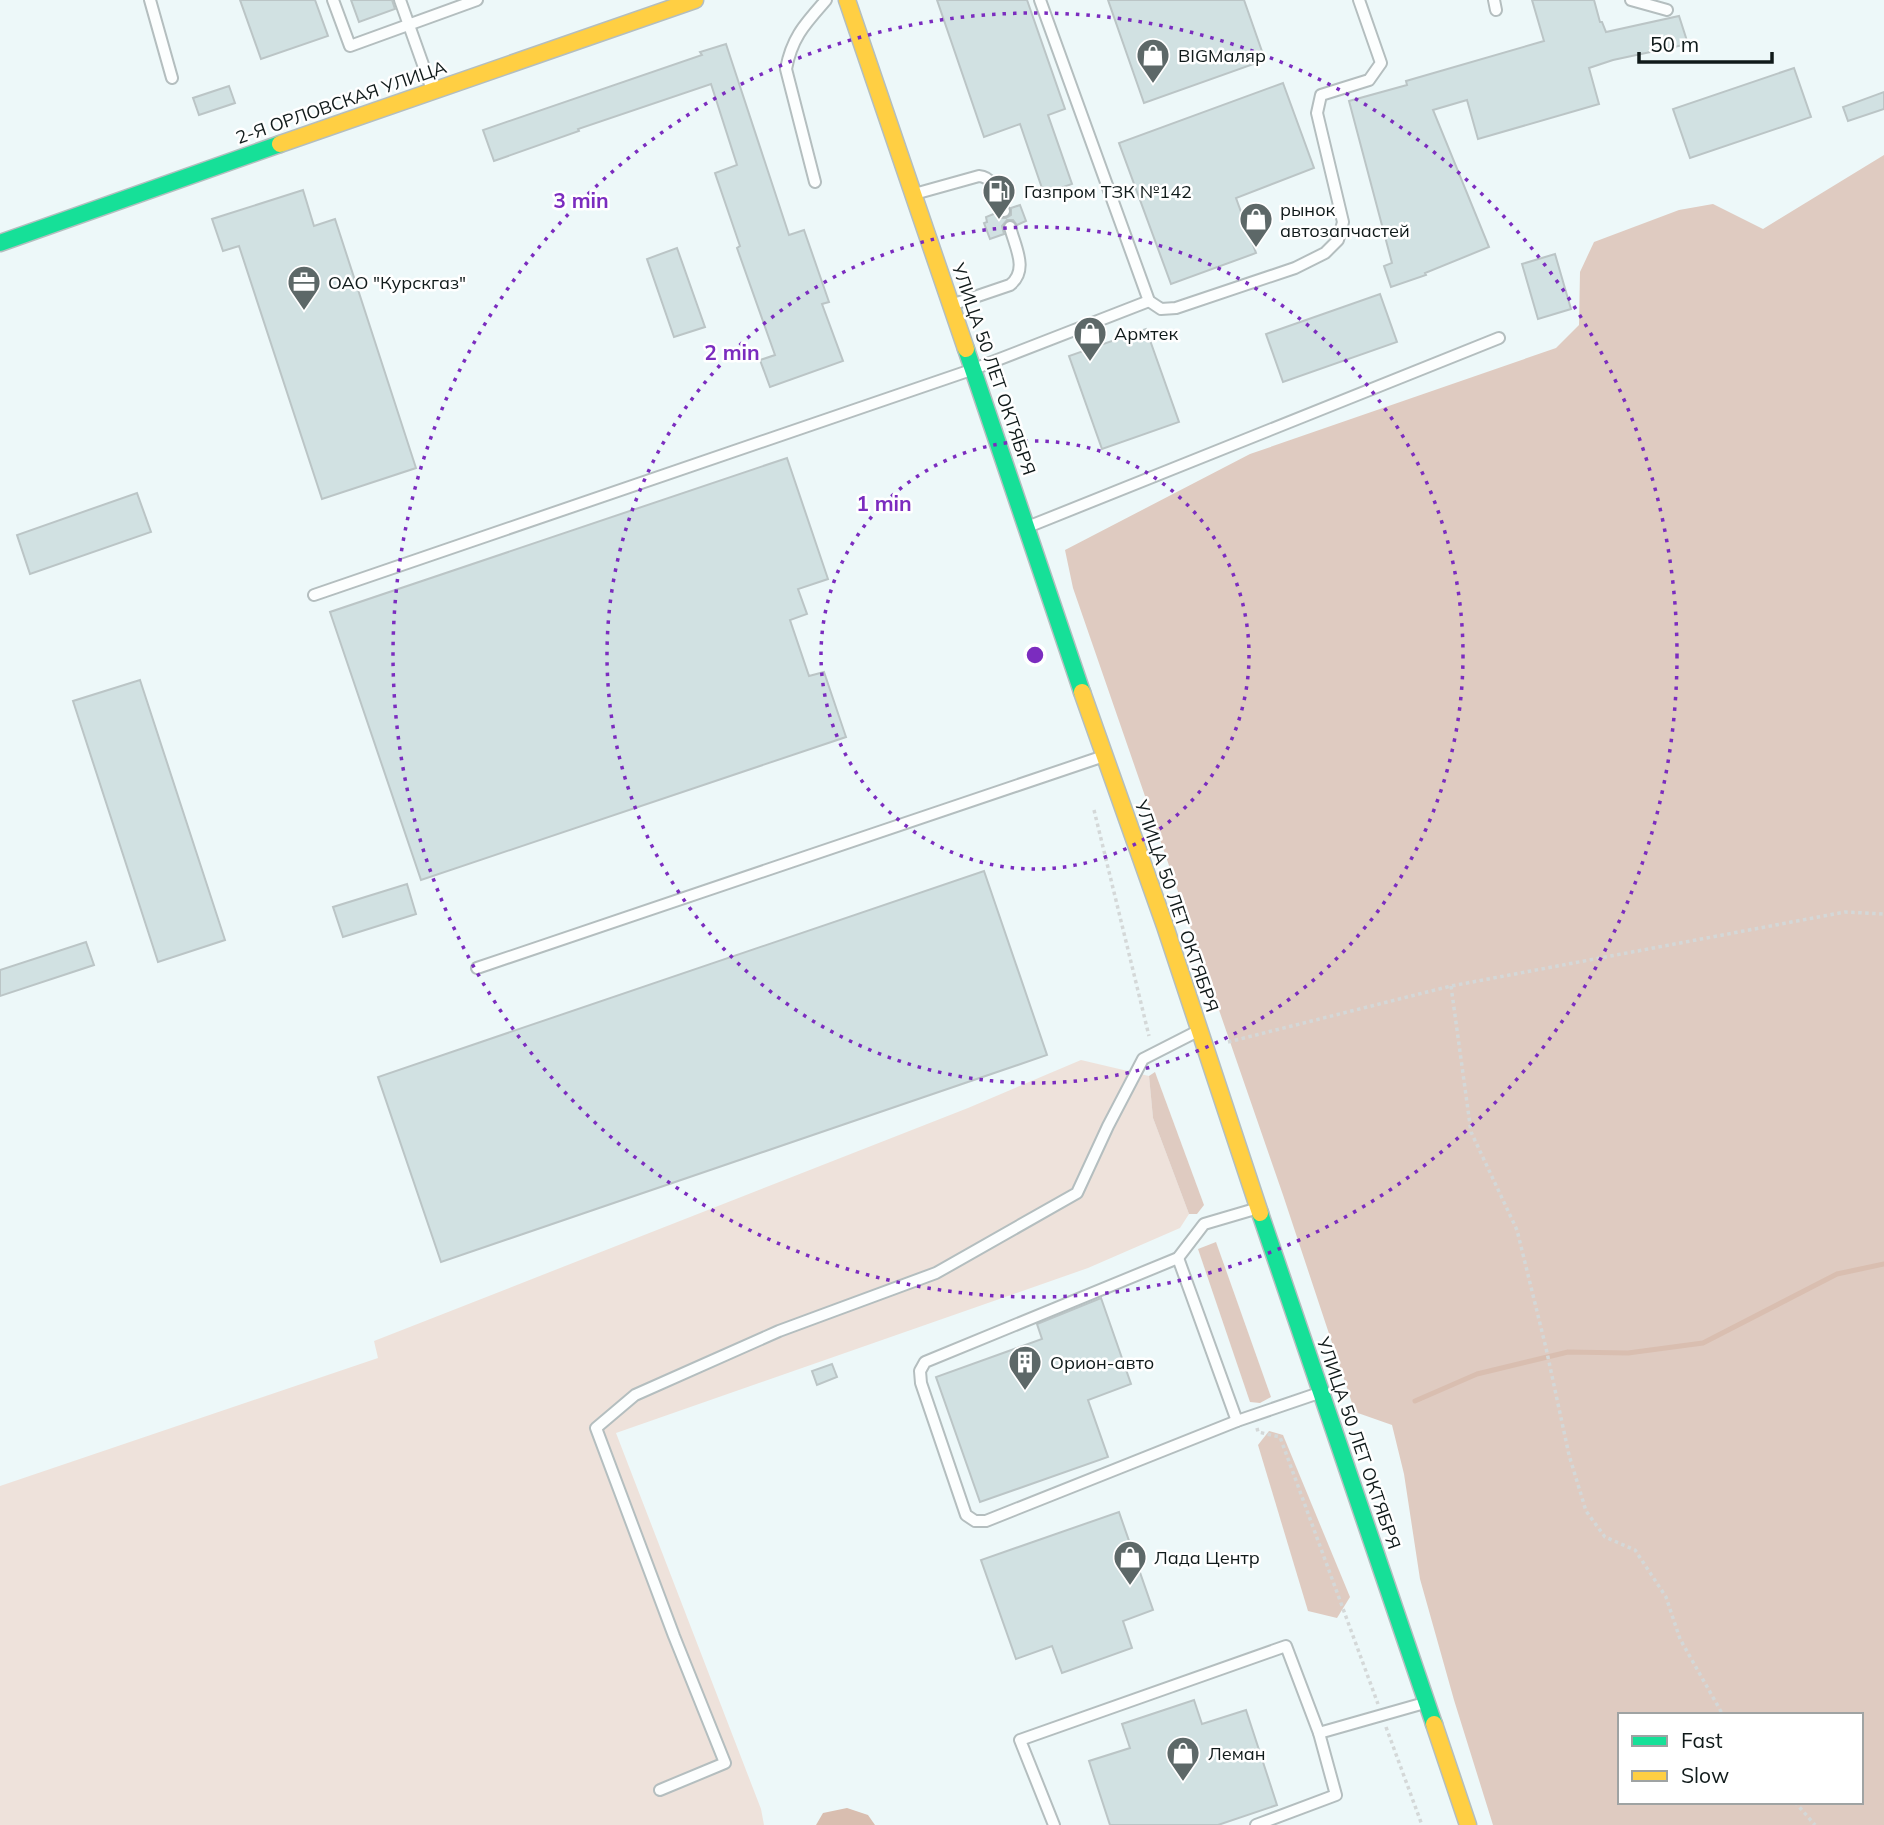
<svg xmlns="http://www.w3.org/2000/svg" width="1884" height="1825" font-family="Mulish,sans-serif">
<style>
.green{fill:#eee2db}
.forest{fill:#dfcbc1;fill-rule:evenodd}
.water{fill:#d9beb0}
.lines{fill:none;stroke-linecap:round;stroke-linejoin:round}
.stream{stroke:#d9beb0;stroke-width:5}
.building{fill:#d1e1e2;stroke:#bbc5c6;stroke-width:2}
.lane-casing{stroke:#b4bebf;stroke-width:14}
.fast-casing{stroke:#b4bebf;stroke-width:19}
.slow-casing{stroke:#b4bebf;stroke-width:19}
.path{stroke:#d4d8d8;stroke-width:3.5;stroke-dasharray:3.5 3.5;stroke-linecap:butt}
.lane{stroke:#fcfefe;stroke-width:10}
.fast{stroke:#16e098;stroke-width:16}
.slow{stroke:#ffcf43;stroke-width:16}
.ring{fill:none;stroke:#7b2cbf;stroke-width:3.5;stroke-dasharray:3.5 7}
.labels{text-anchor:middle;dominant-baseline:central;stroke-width:5;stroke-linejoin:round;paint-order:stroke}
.poi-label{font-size:18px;fill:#101a1a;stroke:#fff;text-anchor:start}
.street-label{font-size:18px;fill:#101a1a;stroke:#fff}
.centre{fill:#7b2cbf;stroke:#fff;stroke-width:3.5}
.ring-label{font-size:21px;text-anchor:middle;font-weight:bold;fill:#7b2cbf;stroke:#fff;stroke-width:5;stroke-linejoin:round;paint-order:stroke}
</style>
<rect width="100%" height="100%" fill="#edf8f9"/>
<polygon class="green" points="1081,1060 1149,1076 1153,1118 1189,1214 1180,1228 1088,1268 616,1433 761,1809 764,1825 0,1825 0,1486 378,1358 374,1341 968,1108"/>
<g class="forest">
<path d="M1884 155V1825H1493L1454 1700 1420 1579 1404 1474 1392 1425 1355 1412 1283 1195 1073 588 1065 550 1250 454 1556 348 1579 325 1580 272 1594 242 1679 210 1713 204 1763 229ZM1620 1715H1861V1802H1620Z"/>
<polygon points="1155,1072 1204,1205 1197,1214 1189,1214 1153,1118 1149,1076"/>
<polygon points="1216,1242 1271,1397 1260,1403 1250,1402 1198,1249"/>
<polygon points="1269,1431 1283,1435 1350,1597 1337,1618 1308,1611 1258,1445"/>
</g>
<polygon class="water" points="847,1808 868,1815 875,1825 816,1825 823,1813"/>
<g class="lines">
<polyline class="stream" points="1415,1401 1477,1374 1568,1352 1628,1353 1703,1343 1837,1274 1884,1264"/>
</g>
<g class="building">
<polygon points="240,0 315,0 328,36 261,59"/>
<polygon points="351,0 392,0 395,9 359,22"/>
<polygon points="937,0 1027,0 1065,109 1048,115 1072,184 1044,194 1020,124 984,137"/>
<polygon points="1108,0 1244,0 1265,60 1144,103"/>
<polygon points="1532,0 1594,0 1600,22 1602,22 1606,32 1679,16 1688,44 1613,60 1589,68 1599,104 1478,139 1467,100 1433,110 1489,247 1425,273 1426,275 1391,287 1384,266 1392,263 1349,101 1407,85 1406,81 1544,41"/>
<polygon points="726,44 789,235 804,230 829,302 822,304 843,361 770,387 760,360 775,355 737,248 740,246 715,173 737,165 711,84 578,129 579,131 494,161 483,130 702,55 700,52"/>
<polygon points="1794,68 1811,117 1690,158 1673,109"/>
<polygon points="1283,83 1314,168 1236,198 1256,253 1171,284 1119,143"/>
<polygon points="229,86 235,103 199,115 193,98"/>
<polygon points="1884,92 1884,109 1848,121 1843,107"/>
<polygon points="303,190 314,226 335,219 416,468 322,499 239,246 223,251 212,219"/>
<polygon points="1020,205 1026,221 1017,225 1013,220 1007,220 1002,226 1004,234 990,239 984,223 987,222 986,217 996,213 1000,218 1006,218 1011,215 1011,208"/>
<polygon points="677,248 705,327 674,337 647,259"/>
<polygon points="1555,254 1571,309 1538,319 1522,264"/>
<polygon points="1380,294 1397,342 1283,382 1266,334"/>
<polygon points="1146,329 1179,422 1102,449 1069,356"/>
<polygon points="787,458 828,579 798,589 807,614 790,620 809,676 824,672 846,737 421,880 330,612"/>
<polygon points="137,493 151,532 30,574 17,535"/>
<polygon points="140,680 225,940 158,962 73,701"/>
<polygon points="984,871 1047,1055 441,1262 378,1077"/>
<polygon points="407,884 416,914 343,937 333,907"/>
<polygon points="86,942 94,965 0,996 0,970"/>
<polygon points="1101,1298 1131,1384 1088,1400 1108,1457 980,1502 936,1377 1042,1339 1037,1324"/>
<polygon points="832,1364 837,1377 817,1385 812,1371"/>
<polygon points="1119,1512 1153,1610 1123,1621 1132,1648 1062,1673 1052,1646 1016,1659 981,1560"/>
<polygon points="1194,1700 1202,1724 1246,1710 1277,1805 1218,1825 1110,1825 1089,1761 1130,1748 1122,1724"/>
</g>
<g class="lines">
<defs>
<g id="lane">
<polyline points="150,0 172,78"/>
<polyline points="333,0 350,46 477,0"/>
<polyline points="400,0 431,87"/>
<polyline points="1040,0 1149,301 1161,309 1176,308 1295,268 1325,253 1338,240 1343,222 1317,113 1321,95 1369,80 1381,63 1359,0"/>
<polyline points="1494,0 1496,10"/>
<polyline points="1631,0 1667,10"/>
<path d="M815 182 786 69C792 37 805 24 826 0"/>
<path d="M918 193 979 176C995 177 998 198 1004 211"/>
<path d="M957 303 1010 285C1029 270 1015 247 1010 227"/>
<polyline points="1030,526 1499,338"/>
<polyline points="314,595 974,369 1149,301"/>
<polyline points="477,968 1101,757"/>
<polyline points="1255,1209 1204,1224 1178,1258 925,1362 920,1371 921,1383 966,1515 975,1521 986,1521 1237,1421 1316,1394"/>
<polyline points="1178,1258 1237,1421"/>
<polyline points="1319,1733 1421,1704"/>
<polyline points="660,1790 725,1763 674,1636 596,1428 635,1395 779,1331 936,1273 1077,1193 1108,1126 1143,1059 1194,1033"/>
<polyline points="1054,1825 1020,1740 1286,1646 1319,1733 1336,1795 1256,1825"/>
</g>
<g id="fast">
<polyline points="0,243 280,144"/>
<polyline points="966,349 1082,692"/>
<polyline points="1260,1213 1434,1724"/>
</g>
<g id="slow">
<polyline points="847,0 966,349"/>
<polyline points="280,144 695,0"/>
<polyline points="1082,692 1165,926 1260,1213"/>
<polyline points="1434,1724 1468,1825"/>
</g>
</defs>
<use href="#lane" class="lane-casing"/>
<use href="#fast" class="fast-casing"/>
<use href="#slow" class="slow-casing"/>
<g class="path">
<polyline points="1094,810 1149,1036"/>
<polyline points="1451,986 1471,1132 1517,1230 1546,1348 1569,1455 1586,1511 1605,1537 1635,1550 1666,1597 1680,1639 1723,1715"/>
<polyline points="1228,1042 1451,986 1845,912 1884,914"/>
<polyline points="1257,1428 1258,1432 1280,1437 1378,1704"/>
<polyline points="1386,1727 1422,1825"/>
<polyline points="1795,1802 1815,1825"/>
</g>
<use href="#lane" class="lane"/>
<use href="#fast" class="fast"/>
<use href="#slow" class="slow"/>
</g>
<g class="ring">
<circle cx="1035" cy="655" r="214"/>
<circle cx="1035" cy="655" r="428"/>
<circle cx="1035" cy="655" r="642"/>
</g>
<defs>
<symbol id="shop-pin" viewBox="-11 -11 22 30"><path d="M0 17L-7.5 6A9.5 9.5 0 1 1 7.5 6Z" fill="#5d6868" stroke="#fff"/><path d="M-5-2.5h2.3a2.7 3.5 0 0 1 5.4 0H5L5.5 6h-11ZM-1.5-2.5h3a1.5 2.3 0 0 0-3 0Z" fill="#fff"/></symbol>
<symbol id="fuel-pin" viewBox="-11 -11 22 30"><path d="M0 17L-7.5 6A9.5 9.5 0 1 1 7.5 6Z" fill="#5d6868" stroke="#fff"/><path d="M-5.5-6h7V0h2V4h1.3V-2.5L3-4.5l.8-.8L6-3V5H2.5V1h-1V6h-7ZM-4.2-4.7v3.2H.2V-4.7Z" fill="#fff"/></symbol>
<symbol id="office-pin" viewBox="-11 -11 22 30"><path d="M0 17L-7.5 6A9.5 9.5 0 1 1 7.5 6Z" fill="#5d6868" stroke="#fff"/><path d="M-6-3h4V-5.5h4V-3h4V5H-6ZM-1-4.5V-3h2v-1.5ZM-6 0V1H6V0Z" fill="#fff"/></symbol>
<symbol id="building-pin" viewBox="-11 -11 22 30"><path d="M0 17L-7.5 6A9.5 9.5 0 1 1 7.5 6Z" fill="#5d6868" stroke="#fff"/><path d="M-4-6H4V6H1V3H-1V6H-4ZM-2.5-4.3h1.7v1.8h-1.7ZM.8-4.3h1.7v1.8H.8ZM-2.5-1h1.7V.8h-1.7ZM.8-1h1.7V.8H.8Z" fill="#fff"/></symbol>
</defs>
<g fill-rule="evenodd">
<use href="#shop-pin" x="1134" y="36" width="38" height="52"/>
<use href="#fuel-pin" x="980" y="172" width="38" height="52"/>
<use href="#shop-pin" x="1237" y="200" width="38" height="52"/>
<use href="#office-pin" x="285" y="263" width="38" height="52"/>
<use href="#shop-pin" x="1071" y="314" width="38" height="52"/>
<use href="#building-pin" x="1006" y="1343" width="38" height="52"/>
<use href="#shop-pin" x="1111" y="1538" width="38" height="52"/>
<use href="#shop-pin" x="1164" y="1734" width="38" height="52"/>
</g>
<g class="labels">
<g class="poi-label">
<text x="1178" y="55">BIGМаляр</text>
<text x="1024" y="191">Газпром ТЗК №142</text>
<text x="1280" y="209">рынок<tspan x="1280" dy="21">автозапчастей</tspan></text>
<text x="328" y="282">ОАО "Курскгаз"</text>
<text x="1114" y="333">Армтек</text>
<text x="1050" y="1362">Орион-авто</text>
<text x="1154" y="1557">Лада Центр</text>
<text x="1208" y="1753">Леман</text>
</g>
<g class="street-label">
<text transform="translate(341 102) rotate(-19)">2-Я ОРЛОВСКАЯ УЛИЦА</text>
<text transform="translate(994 369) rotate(71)">УЛИЦА 50 ЛЕТ ОКТЯБРЯ</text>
<text transform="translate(1177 906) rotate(71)">УЛИЦА 50 ЛЕТ ОКТЯБРЯ</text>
<text transform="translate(1359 1443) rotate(71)">УЛИЦА 50 ЛЕТ ОКТЯБРЯ</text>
</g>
</g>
<circle cx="1035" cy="655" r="10" class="centre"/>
<g class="ring-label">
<text x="581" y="208">3 min</text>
<text x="732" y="360">2 min</text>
<text x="884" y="511">1 min</text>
</g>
<rect x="1618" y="1713" width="245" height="91" fill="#ffffff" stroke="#9fa3a3" stroke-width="2"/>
<rect x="1632" y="1736" width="35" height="10" fill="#16e098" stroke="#9fa3a3" stroke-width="2"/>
<text x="1681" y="1748" font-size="21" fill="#101a1a">Fast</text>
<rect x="1632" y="1771" width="35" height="10" fill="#ffcf43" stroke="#9fa3a3" stroke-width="2"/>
<text x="1681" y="1783" font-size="21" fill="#101a1a">Slow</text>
<path d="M1639 52v10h133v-10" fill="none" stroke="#101a1a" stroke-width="3.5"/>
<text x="1650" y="52" font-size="21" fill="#101a1a" stroke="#ffffff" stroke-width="5" paint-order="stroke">50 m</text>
</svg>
